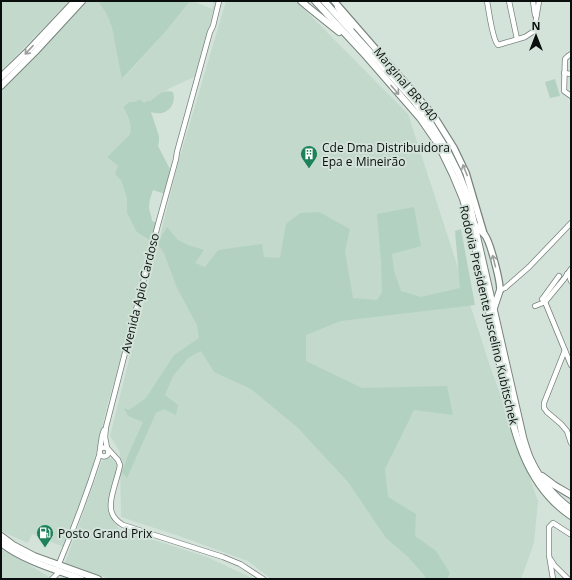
<svg xmlns="http://www.w3.org/2000/svg" width="572" height="580" font-family="'Open Sans',sans-serif">
<style>
.built{fill:#c2d9cc}
.green{fill:#b3d1c1}
.lines{fill:none;stroke-linecap:round;stroke-linejoin:round}
.minor-casing{stroke:#77847d;stroke-width:6}
.major-casing{stroke:#77847d;stroke-width:8}
.highway-casing{stroke:#77847d;stroke-width:8}
.minor{stroke:#fff;stroke-width:4.5}
.major{stroke:#fff;stroke-width:5.5}
.highway{stroke:#fff;stroke-width:6}
.oneway{stroke:#9d9f9e}
.labels{text-anchor:middle;dominant-baseline:central;stroke-width:4;stroke-linejoin:round;paint-order:stroke}
.street-label{font-size:12px;fill:#0a0f0d;stroke:#d4e3da}
.poi-label{font-size:12px;fill:#0a0f0d;stroke:#d4e3da;text-anchor:start}
</style>
<rect width="100%" height="100%" fill="#d4e3da"/>
<g class="built">
<polygon points="1,1 69,1 1,71"/>
<polygon points="87,1 98,1 107,15 112,28 115,44 123,79 166,31 190,1 193,1 212,9 214,4 212,1 216,1 196,76 170,88 150,101 144,103 132,103 123,107 131,125 131,130 130,134 107,157 118,166 116,170 121,180 127,199 127,213 132,223 145,238 151,241 120,361 108,402 89,482 64,547 32,534 28,543 1,531 1,91 51,37 78,11"/>
<polygon points="226,1 296,1 408,114 490,366 538,501 534,543 521,579 271,579 248,561 179,536 121,517 120,452 110,436 179,160"/>
<polygon points="110,458 117,464 109,502 111,517 119,529 207,557 254,579 110,579 65,563 102,461"/>
<polygon points="1,548 49,577 47,579 1,579"/>
</g>
<g class="green">
<polygon points="98,1 190,1 166,31 122,79 115,44 112,28 107,15"/>
<polygon points="555,79 560,96 550,98 545,82"/>
<path d="M168 91 173 92C177 107 165 117 151 112L159 136V141L158 146 171 171 165 194 153 190C151 196 149 201 149 207 149 212 152 216 152 221L157 223 152 242 137 232 132 223 127 213V199L121 180 115 174 116 170 118 166 107 157 130 134C133 125 127 115 123 107L130 102H135L138 100H141L144 103 147 101H150L161 93Z"/>
<polygon points="414,207 421,246 392,254 394,271 401,291 421,297 460,288 455,231 461,229 475,305 341,321 306,335 306,361 362,388 447,386 453,415 414,410 385,469 388,497 416,514 415,536 436,551 450,573 447,579 425,579 425,576 408,557 386,538 348,482 298,428 251,389 214,372 201,351 188,358 173,376 165,395 178,405 176,415 164,409 156,413 127,478 122,472 129,453 143,422 128,416 124,408 129,410 146,398 174,355 199,338 197,325 177,288 164,253 157,243 167,227 178,240 188,245 204,250 195,263 205,267 218,250 262,244 264,257 280,258 286,224 300,213 319,212 350,229 345,251 353,298 377,300 382,292 381,261 377,214"/>
</g>
<g class="lines">
<defs>
<g id="minor">
<path d="M487 1C489 11 492 39 498 45L525 37 534 31 539 1"/>
<polyline points="509,1 517,39"/>
<polyline points="533,1 535,15"/>
<polyline points="571,54 568,56 565,59 564,91 571,96"/>
<polyline points="564,73 571,74"/>
<polyline points="567,274 569,275 571,281"/>
<polyline points="559,276 543,298 542,299 545,302 571,365"/>
<polyline points="500,290 505,288 529,267 571,223"/>
<polyline points="535,306 545,302 564,279 571,269"/>
<polyline points="565,350 544,403 544,408 547,412 561,424 567,431 571,443"/>
<circle cx="104" cy="452" r="4.5"/>
<polyline points="107,448 105,437 106,427 157,228 176,159 177,152 210,32 213,26 219,1"/>
<polyline points="100,449 102,436 104,430"/>
<path d="M108 449 118 460 120 465C118 478 107 502 112 513 114 519 118 522 123 525L223 557 240 564 263 579"/>
<polyline points="551,560 554,565 568,579"/>
<path d="M58 566C74 528 88 491 100 453"/>
<polyline points="52,579 60,571"/>
<polyline points="553,579 549,555 549,527 553,523 570,534"/>
</g>
<path id="major" d="M334 1 434 116 454 148 466 173 484 234C490 240 500 280 500 290"/>
<g id="highway">
<polyline points="301,1 308,7 339,32"/>
<path d="M315 1 366 56 420 118 438 144 453 175 463 199 470 224C479 265 488 305 496 346 510 407 515 478 571 516"/>
<path d="M324 1 414 101 431 124 447 150 458 172 468 197 523 437C525 444 527 451 530 458 539 478 553 496 571 509"/>
<polyline points="338,7 351,27"/>
<polyline points="1,77 26,53 75,1"/>
<polyline points="1,86 35,52 82,1"/>
<polyline points="475,225 484,234"/>
<polyline points="494,308 500,290"/>
<polyline points="542,476 554,485 571,495"/>
<polyline points="1,536 13,545 34,556 98,579"/>
<path d="M1 543C24 561 54 569 81 579"/>
</g>
</defs>
<use href="#minor" class="minor-casing"/>
<use href="#major" class="major-casing"/>
<use href="#highway" class="highway-casing"/>
<use href="#minor" class="minor"/>
<use href="#major" class="major"/>
<use href="#highway" class="highway"/>
</g>
<defs><path id="oneway-shaft" d="M-6 0H5M1.5-3L5.5 0L1.5 3" fill="none" stroke-width="1.6" stroke-linecap="round" stroke-linejoin="round"/></defs>
<g class="oneway">
<use href="#oneway-shaft" transform="translate(29 50) rotate(133)"/>
<use href="#oneway-shaft" transform="translate(395 90) rotate(49)"/>
<use href="#oneway-shaft" transform="translate(465 170) rotate(-112)"/>
<use href="#oneway-shaft" transform="translate(494 261) rotate(-104)"/>
</g>
<defs>
<symbol id="building-pin" viewBox="-11 -11 22 30"><path d="M0 17L-7.5 6A9.5 9.5 0 1 1 7.5 6Z" fill="#1d815a" stroke="#d4e3da"/><path d="M-4-6H4V6H1V3H-1V6H-4ZM-2.5-4.3h1.7v1.8h-1.7ZM.8-4.3h1.7v1.8H.8ZM-2.5-1h1.7V.8h-1.7ZM.8-1h1.7V.8H.8Z" fill="#fff"/></symbol>
<symbol id="fuel-pin" viewBox="-11 -11 22 30"><path d="M0 17L-7.5 6A9.5 9.5 0 1 1 7.5 6Z" fill="#1d815a" stroke="#d4e3da"/><path d="M-5.5-6h7V0h2V4h1.3V-2.5L3-4.5l.8-.8L6-3V5H2.5V1h-1V6h-7ZM-4.2-4.7v3.2H.2V-4.7Z" fill="#fff"/></symbol>
</defs>
<g fill-rule="evenodd">
<use href="#building-pin" x="299" y="144" width="20" height="27"/>
<use href="#fuel-pin" x="35" y="523" width="20" height="27"/>
</g>
<g class="labels">
<g class="street-label">
<text transform="translate(406 84) rotate(50)">Marginal BR-040</text>
<text transform="translate(140 293) rotate(-76)">Avenida Apio Cardoso</text>
<text transform="translate(489 315) rotate(77)">Rodovia Presidente Juscelino Kubitschek</text>
</g>
<g class="poi-label">
<text x="322" y="147">Cde Dma Distribuidora<tspan x="322" dy="14">Epa e Mineirão</tspan></text>
<text x="58" y="533">Posto Grand Prix</text>
</g>
</g>
<rect width="572" height="580" fill="none" stroke="#0a0f0d" stroke-width="4"/>
<g transform="translate(536 36)" stroke="#d4e3da" stroke-width="3" paint-order="stroke">
<path d="M0-3L7 15L0 10L-7 15Z" fill="#0a0f0d"/>
<text y="-6" font-size="11" font-weight="bold" text-anchor="middle" fill="#0a0f0d">N</text>
</g>
</svg>
